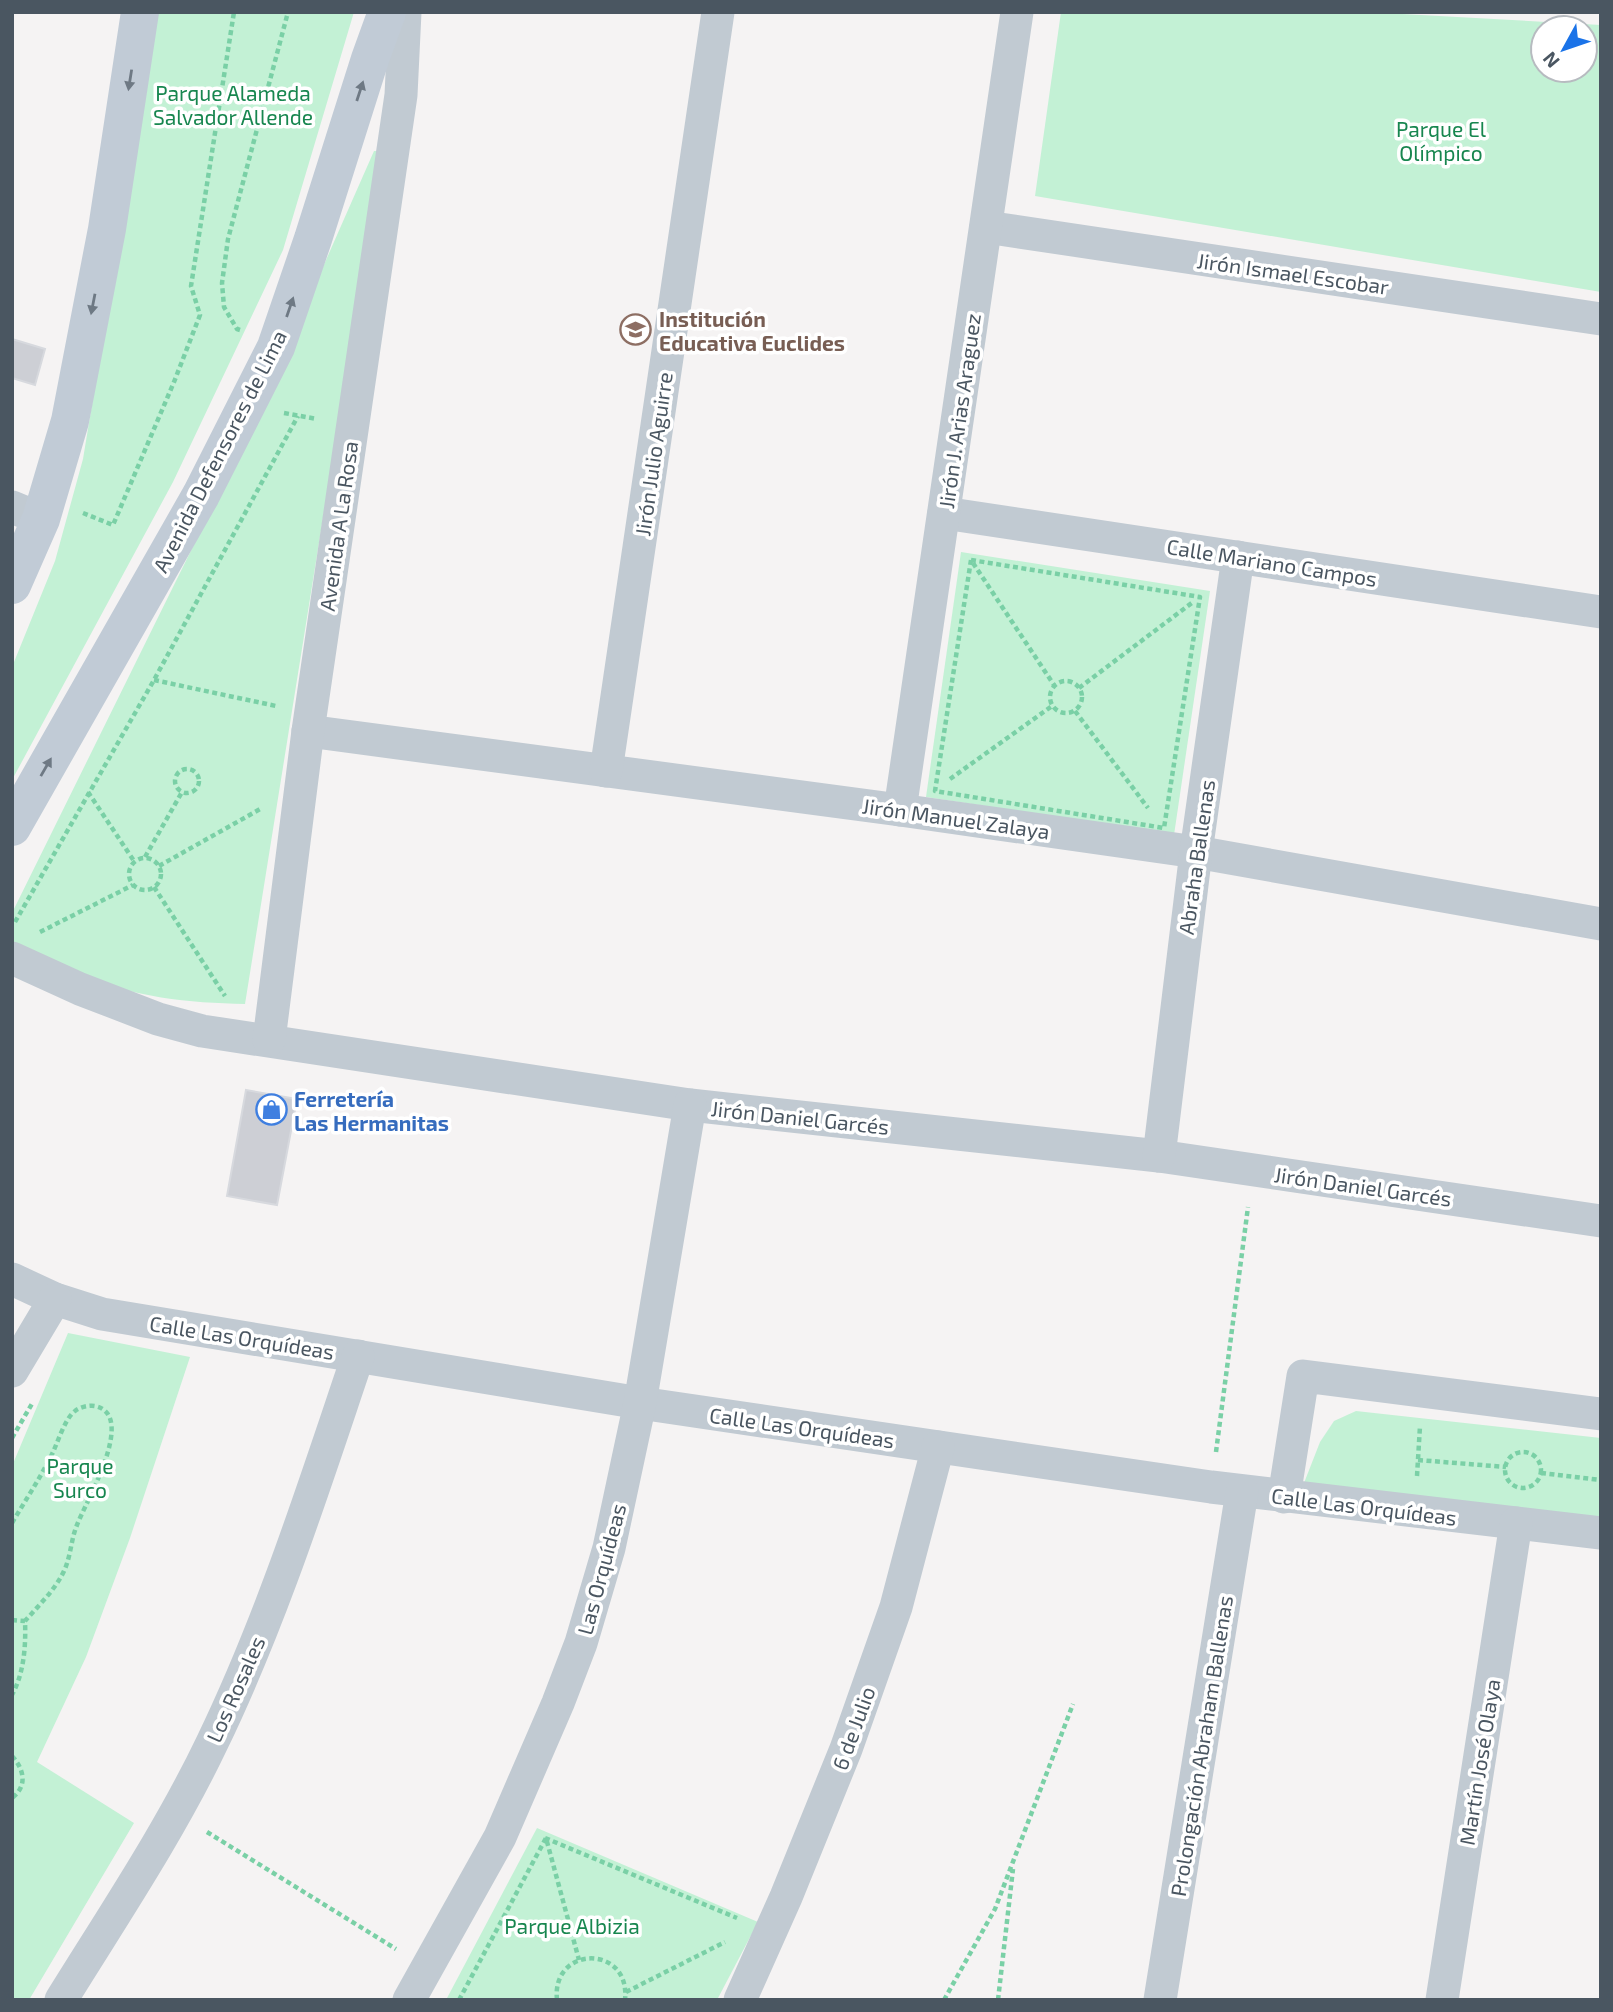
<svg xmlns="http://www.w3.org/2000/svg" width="1613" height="2012" font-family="'Exo 2',sans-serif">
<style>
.green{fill:#c3f1d5;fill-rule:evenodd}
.building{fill:#cdcfd5;stroke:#d7d9de;stroke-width:2}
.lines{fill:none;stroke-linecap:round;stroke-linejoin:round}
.path{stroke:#7ad0a6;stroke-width:4.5;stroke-dasharray:5 3.5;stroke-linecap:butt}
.street{stroke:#c1cad2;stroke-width:33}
.secondary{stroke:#c1cbd6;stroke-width:38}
.oneway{fill:#6e7984}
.labels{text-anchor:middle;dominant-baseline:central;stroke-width:7;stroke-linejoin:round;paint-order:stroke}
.park-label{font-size:21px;fill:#17864f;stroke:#fff}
.street-label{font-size:21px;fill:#4a5661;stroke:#fff}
.education-label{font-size:21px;font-weight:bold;fill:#785e54;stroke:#fff;text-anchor:start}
.shop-label{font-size:21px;font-weight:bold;fill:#366cbe;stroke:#fff;text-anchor:start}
</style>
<rect width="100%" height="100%" fill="#f5f3f3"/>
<g class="green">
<polygon points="157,12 354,12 283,250 173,482 12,780 12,667 55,561 83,459"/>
<path d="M1061 12H1366L1601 25V292L1035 196ZM1585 28V70H1543V28Z"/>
<path d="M374 151H380L381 156 245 1004C189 1003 132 997 81 975 58 965 35 953 12 942V913L256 419Z"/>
<polygon points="961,552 1210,591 1174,835 926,797"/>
<polygon points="68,1333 190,1357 130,1538 86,1657 37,1762 134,1823 29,2000 12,2000 12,1466"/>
<polygon points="1356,1411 1601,1438 1601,1519 1304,1483 1320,1442 1334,1421"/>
<polygon points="537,1828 758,1922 717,2000 446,2000"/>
</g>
<g class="building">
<polygon points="12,339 45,349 35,385 12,378"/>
<polygon points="246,1090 297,1099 277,1205 227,1196"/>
</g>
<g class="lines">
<g class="path">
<polyline points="240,330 237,329 224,307 222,283 228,239 288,12"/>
<polyline points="284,413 317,419"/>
<polyline points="83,513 113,525 174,382 200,315 191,286 234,12"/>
<polygon points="971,560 1200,597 1164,828 935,791"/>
<polyline points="973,563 1054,685"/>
<polyline points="154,680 276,706"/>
<circle cx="1066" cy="697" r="16"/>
<polyline points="1079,688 1193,602"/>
<polyline points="1075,711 1148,808"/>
<circle cx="187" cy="781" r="12"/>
<polyline points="950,779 1052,706"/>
<polyline points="88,792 134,861"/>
<polyline points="145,857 182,792"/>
<circle cx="145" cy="874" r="16"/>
<polyline points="159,866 262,808"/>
<polyline points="154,887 225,996"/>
<polyline points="15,922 154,680 298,416"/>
<polyline points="40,932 133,885"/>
<polyline points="12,1438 33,1402"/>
<polyline points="1216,1452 1248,1207"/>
<circle cx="1523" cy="1470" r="18"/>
<polyline points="1418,1460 1506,1467"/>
<polyline points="1541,1473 1601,1480"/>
<polyline points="1417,1476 1420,1426"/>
<path d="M12 1523C25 1501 39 1480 50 1458 57 1446 64 1419 75 1411 80 1407 89 1405 95 1406 138 1415 85 1503 77 1525 71 1539 71 1556 64 1571 55 1590 39 1605 25 1621 26 1646 24 1673 12 1695"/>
<polyline points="12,1620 25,1621"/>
<path d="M12 1756C24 1769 28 1786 12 1798"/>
<polyline points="207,1832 396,1949"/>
<polyline points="545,1838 737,1918"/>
<polyline points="626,1992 725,1942"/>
<polyline points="459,2000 546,1838 579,1960"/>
<path d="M557 2000C551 1945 631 1944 625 2000"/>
<polyline points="944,2000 995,1909 1073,1704"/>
<polyline points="998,2000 1013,1869"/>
</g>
<g class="street">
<polyline points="986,227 1601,319"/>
<polyline points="12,507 41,519"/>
<polyline points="944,513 1601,612"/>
<polyline points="308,731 900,810 1196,852 1601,924"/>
<polyline points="606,771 718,12"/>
<polyline points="900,810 1017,12"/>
<polyline points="12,958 80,989 158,1019 202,1031 690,1105 1159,1156 1601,1221"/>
<polyline points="269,1040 308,731 401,95 405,12"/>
<polyline points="1159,1156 1196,852 1238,557"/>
<polyline points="12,1279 55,1299 102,1314 640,1403 1211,1487 1601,1533"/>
<polyline points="12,1371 55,1299"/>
<polyline points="1284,1497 1303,1376 1601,1414"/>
<path d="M61 2000C113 1916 169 1833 212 1743 272 1619 314 1486 358 1356"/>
<polyline points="409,2000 500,1837 558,1703 581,1643 609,1548 640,1403 690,1105"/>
<polyline points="740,2000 786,1897 846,1749 896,1607 938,1447"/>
<polyline points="1160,2000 1242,1492"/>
<polyline points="1442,2000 1516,1523"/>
</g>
<g class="secondary">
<polyline points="12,585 41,519 70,421 107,229 140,12"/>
<polyline points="12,827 201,495 276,347 313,239 370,59 387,12"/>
</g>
</g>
<defs><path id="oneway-solid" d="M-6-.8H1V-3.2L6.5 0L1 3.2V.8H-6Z" transform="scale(1.75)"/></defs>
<g class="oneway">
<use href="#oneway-solid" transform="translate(130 80) rotate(99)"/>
<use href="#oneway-solid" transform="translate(360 91) rotate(-72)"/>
<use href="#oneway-solid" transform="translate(93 304) rotate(101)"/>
<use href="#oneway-solid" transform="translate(290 307) rotate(-71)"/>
<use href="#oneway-solid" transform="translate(46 767) rotate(-60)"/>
</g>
<defs>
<symbol id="school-ring" viewBox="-11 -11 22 22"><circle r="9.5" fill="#fff" stroke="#8d6e63" stroke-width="1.5"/><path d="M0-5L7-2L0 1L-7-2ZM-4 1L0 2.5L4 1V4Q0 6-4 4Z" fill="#8d6e63"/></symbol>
<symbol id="shop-ring" viewBox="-11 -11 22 22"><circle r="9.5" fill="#fff" stroke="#3f7fe0" stroke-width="1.5"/><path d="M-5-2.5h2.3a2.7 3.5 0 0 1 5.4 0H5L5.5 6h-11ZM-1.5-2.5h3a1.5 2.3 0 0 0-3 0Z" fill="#3f7fe0"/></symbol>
</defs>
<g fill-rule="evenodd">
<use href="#school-ring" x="618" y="312" width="35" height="35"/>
<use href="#shop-ring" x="254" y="1092" width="35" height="35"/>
</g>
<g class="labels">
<g class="park-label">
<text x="233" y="92">Parque Alameda<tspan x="233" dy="24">Salvador Allende</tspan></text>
<text x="1441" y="128">Parque El<tspan x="1441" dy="24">Olímpico</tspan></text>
<text x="80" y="1465">Parque<tspan x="80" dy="24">Surco</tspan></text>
<text x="572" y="1925">Parque Albizia</text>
</g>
<g class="street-label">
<text transform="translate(1293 273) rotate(8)">Jirón Ismael Escobar</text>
<text transform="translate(959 411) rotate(-82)">Jirón J. Arias Araguez</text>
<text transform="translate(219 451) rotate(-63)">Avenida Defensores de Lima</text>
<text transform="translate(653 454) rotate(-82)">Jirón Julio Aguirre</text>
<text transform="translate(338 526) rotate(-82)">Avenida A La Rosa</text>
<text transform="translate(1272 562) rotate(9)">Calle Mariano Campos</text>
<text transform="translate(956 818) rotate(8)">Jirón Manuel Zalaya</text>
<text transform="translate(1196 857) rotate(-82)">Abraha Ballenas</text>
<text transform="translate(800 1117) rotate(6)">Jirón Daniel Garcés</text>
<text transform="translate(1363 1186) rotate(8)">Jirón Daniel Garcés</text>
<text transform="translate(242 1337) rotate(9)">Calle Las Orquídeas</text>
<text transform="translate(802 1427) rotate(8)">Calle Las Orquídeas</text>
<text transform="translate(1364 1506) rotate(7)">Calle Las Orquídeas</text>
<text transform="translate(601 1569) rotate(-75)">Las Orquídeas</text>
<text transform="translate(235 1689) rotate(-66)">Los Rosales</text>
<text transform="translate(853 1728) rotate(-70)">6 de Julio</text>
<text transform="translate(1201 1746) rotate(-81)">Prolongación Abraham Ballenas</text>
<text transform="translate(1479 1762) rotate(-81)">Martín José Olaya</text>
</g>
<g class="education-label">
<text x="659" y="318">Institución<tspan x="659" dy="24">Educativa Euclides</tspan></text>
</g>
<g class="shop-label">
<text x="294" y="1098">Ferretería<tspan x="294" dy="24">Las Hermanitas</tspan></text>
</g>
</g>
<rect width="1613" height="2012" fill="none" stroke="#4a5661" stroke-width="28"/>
<g transform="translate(1564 49) rotate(230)"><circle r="33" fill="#ffffff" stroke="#b7bbc0" stroke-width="2"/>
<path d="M0-5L12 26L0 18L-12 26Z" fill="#1a73e8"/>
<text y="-10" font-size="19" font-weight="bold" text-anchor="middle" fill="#4a5661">N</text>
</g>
</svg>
